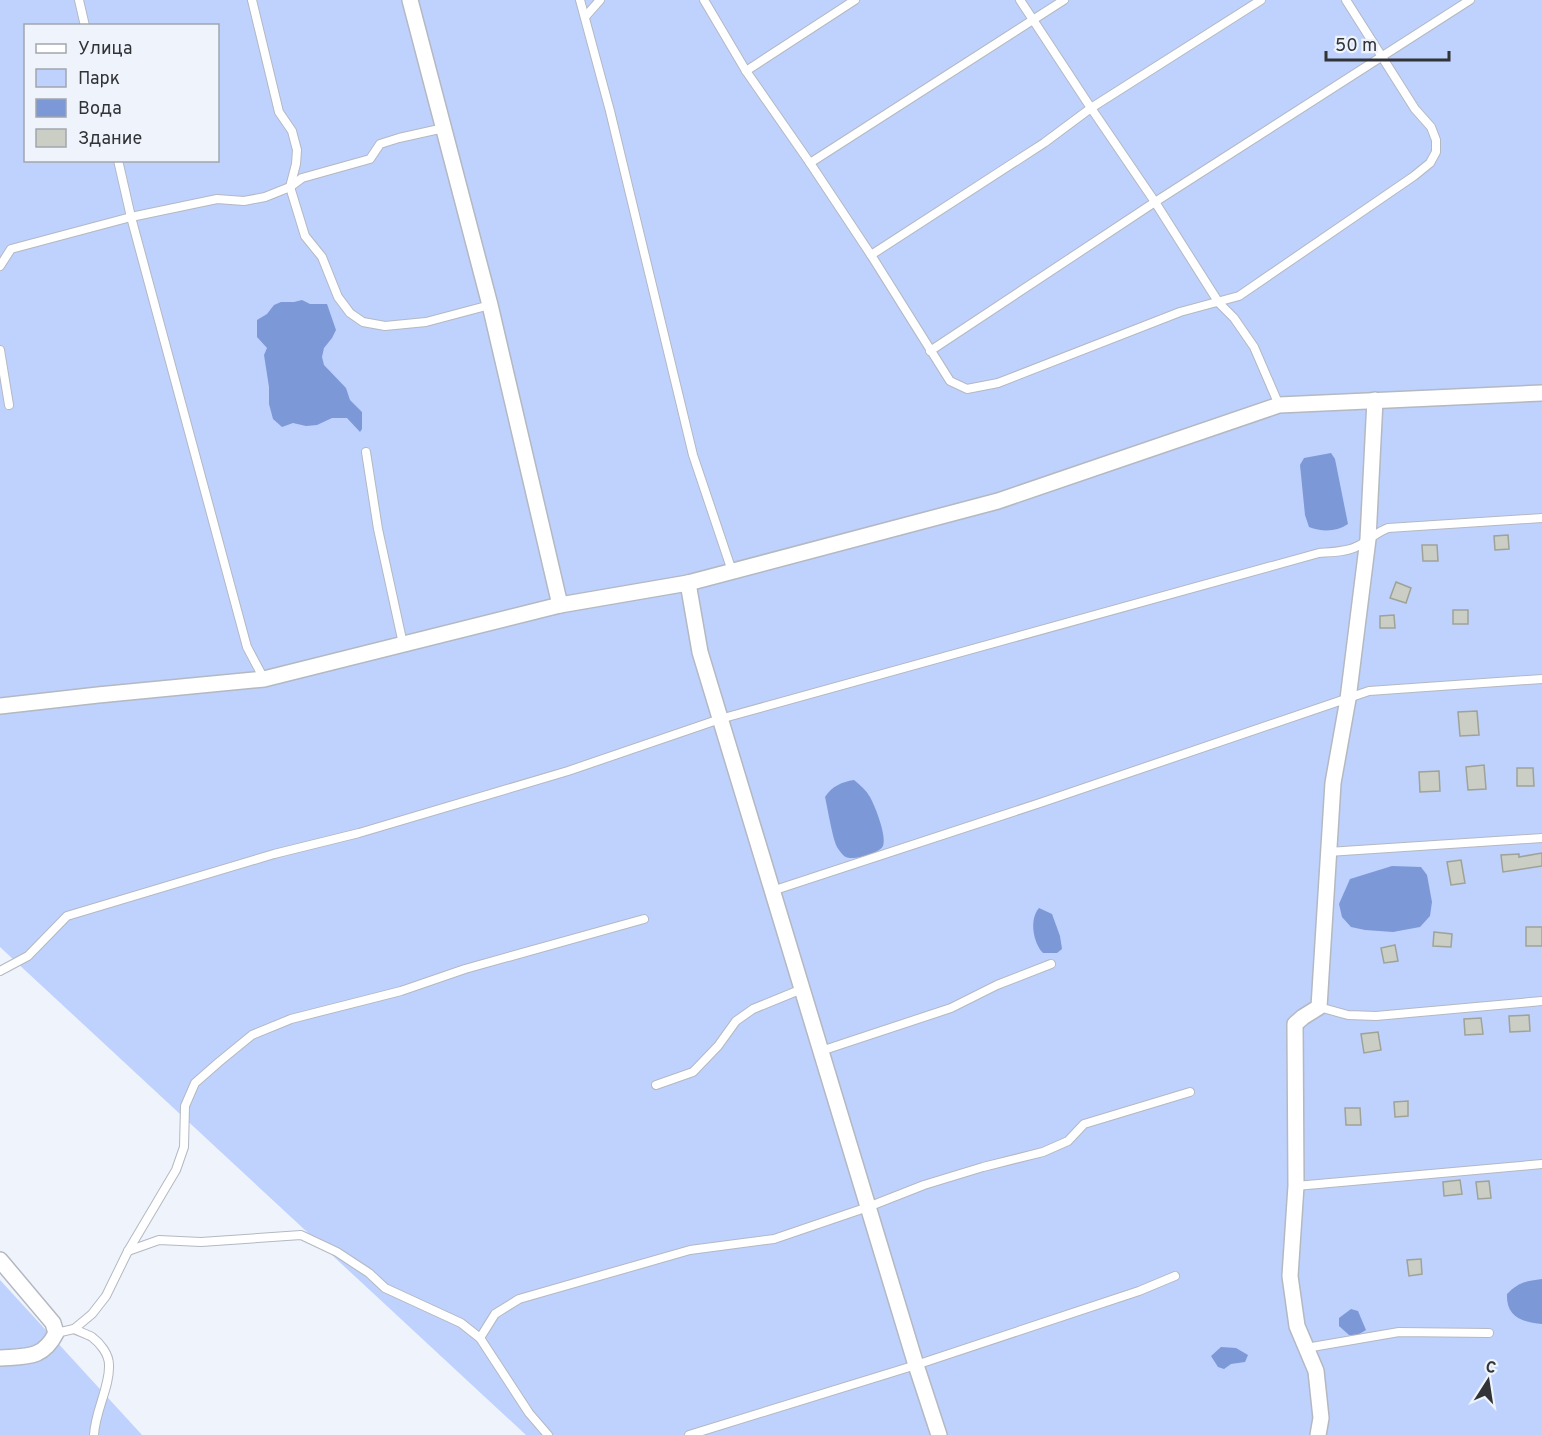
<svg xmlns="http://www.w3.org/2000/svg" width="1542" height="1435" font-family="Overpass,sans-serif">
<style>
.green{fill:#bed2fd;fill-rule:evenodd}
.water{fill:#7c98d7}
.building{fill:#cbcec4;stroke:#9ea298;stroke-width:1.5}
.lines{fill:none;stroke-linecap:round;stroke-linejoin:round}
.service-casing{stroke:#b4b8c1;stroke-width:10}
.minor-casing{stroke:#b4b8c1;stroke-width:18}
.service{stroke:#fff;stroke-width:8}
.minor{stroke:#fff;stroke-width:15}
</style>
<rect width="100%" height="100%" fill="#eef3fc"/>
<g class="green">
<path d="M0 0H1542V1435H526L0 947ZM26 26H218V160H26Z"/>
<polygon points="0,1280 142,1435 0,1435"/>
</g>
<g class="water">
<polygon points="302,300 310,304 327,304 336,330 332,338 324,348 322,357 324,365 346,388 350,400 362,412 362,429 360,432 347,418 332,418 317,425 306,426 293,423 282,427 273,419 269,404 269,387 264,355 267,348 257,337 257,320 267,314 274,305 281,302 294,302"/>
<path d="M1331 453 1335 459 1348 524C1336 532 1322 532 1309 527L1305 515 1300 465 1304 458Z"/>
<path d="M854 780C860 785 866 790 870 797 875 806 887 836 883 846 880 853 853 861 846 857 843 856 839 850 837 847 832 836 828 810 825 797 832 786 842 782 854 780Z"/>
<polygon points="1392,866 1421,867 1427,875 1432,902 1430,916 1420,927 1393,932 1365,930 1351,927 1342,917 1339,904 1350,879"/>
<path d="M1039 908 1052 914 1060 936 1062 949 1057 953H1043C1033 943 1029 919 1039 908Z"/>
<path d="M1542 1279V1324C1522 1322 1506 1317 1507 1294 1519 1282 1526 1281 1542 1279Z"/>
<polygon points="1351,1309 1358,1311 1366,1330 1356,1336 1349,1335 1339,1326 1339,1318"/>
<polygon points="1221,1347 1236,1348 1248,1355 1245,1362 1231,1364 1224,1369 1218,1367 1211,1356"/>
</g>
<g class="building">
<polygon points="1508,535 1509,549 1495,550 1494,536"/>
<polygon points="1422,545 1437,545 1438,561 1423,561"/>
<polygon points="1396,582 1411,588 1406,603 1390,598"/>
<rect x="1453" y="610" width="15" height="14"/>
<polygon points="1394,615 1395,628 1380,628 1380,616"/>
<polygon points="1477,711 1479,735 1460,736 1458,712"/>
<polygon points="1484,765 1486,789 1468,790 1466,767"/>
<polygon points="1517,768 1533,768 1534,786 1517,786"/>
<polygon points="1439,771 1440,791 1420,792 1419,772"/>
<polygon points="1542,853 1542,866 1503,872 1501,855 1519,854 1519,857"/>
<polygon points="1461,860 1465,883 1451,885 1447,862"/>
<rect x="1526" y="927" width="16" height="19"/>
<polygon points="1434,932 1452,934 1451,947 1433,946"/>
<polygon points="1395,945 1398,961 1384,963 1381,948"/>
<polygon points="1529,1015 1530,1031 1510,1032 1509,1016"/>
<polygon points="1481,1018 1483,1034 1465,1035 1464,1019"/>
<polygon points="1378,1032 1381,1050 1364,1053 1361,1034"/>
<polygon points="1408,1101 1408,1116 1395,1117 1394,1102"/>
<polygon points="1345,1108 1360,1108 1361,1125 1346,1125"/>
<polygon points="1460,1180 1462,1194 1444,1196 1443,1182"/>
<polygon points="1489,1181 1491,1198 1478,1199 1476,1182"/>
<polygon points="1421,1259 1422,1274 1409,1276 1407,1260"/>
</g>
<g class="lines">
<defs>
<g id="service">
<polyline points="79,0 85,26"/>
<polyline points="252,0 279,112 292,131 297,150 296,164 290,187 305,236 322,257 338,297 350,313 363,322 385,326 426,322 490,305"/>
<polyline points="580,0 610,111 693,455 732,571"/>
<polyline points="704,0 746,71 810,163 871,255 950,381 967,389 998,383 1180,312 1239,296 1414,176 1430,163 1436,152 1436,140 1431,127 1415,109 1346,0"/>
<polyline points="1020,0 1091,108 1155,202 1219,303 1234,318 1254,347 1279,405"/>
<polyline points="585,17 600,0"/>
<polyline points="746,71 855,0"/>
<polyline points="118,160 131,217 247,647 264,679"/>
<polyline points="810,163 1064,0"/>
<polyline points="871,255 1044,143 1091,108 1261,0"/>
<polyline points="0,266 11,249 131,217 217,199 244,201 265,197 290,187 302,178 370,159 380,144 399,138 444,128"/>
<polyline points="0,350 9,405"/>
<polyline points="930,351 1155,202 1470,0"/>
<polyline points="366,452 378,529 403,644"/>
<polyline points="1328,852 1542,838"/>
<polyline points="772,891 1040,803 1369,691 1542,679"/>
<path d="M0 971 28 956 67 916 274 854 359 833 568 771 720 719 1319 553C1332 552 1347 552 1358 546 1369 540 1377 532 1388 528L1542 518"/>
<polyline points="1319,1007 1348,1015 1376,1016 1542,1001"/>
<polyline points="821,1051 951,1008 997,985 1051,964"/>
<polyline points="656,1085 693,1072 718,1046 736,1021 753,1009 802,989"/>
<polyline points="1296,1186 1542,1164"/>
<polyline points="128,1251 159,1240 201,1242 301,1235 337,1252 369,1273 385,1288 461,1323 480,1338 529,1413 548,1435"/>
<path d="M74 1329C80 1332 87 1334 92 1337 100 1343 109 1354 109 1365 110 1387 95 1411 94 1435"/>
<polyline points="56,1333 74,1329 92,1314 106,1296 128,1251 176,1170 184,1147 185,1106 195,1083 219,1062 252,1035 291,1019 401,991 465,969 644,919"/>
<polyline points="480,1338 495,1314 519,1299 690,1250 774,1239 868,1207 924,1185 983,1167 1043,1152 1068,1141 1084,1124 1190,1092"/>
<polyline points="1306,1348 1399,1332 1489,1333"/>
<polyline points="689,1435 916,1365 1139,1291 1175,1276"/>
</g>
<g id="minor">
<polyline points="410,0 490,305 560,605"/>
<polyline points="688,583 700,652 916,1365 939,1435"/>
<polyline points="0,706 98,695 264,679 560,605 688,583 998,501 1279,405 1542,393"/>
<path d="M0 1260 53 1323 56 1333C43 1359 27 1356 0 1358"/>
<polyline points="1318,1435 1321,1418 1316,1371 1297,1326 1290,1276 1296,1186 1295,1024 1303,1017 1319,1007 1333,783 1348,699 1368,539 1375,400"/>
</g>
</defs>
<use href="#service" class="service-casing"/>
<use href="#minor" class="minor-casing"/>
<use href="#service" class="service"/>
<use href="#minor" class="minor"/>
</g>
<rect x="24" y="24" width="195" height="138" fill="#eef3fc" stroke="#a2a6ad" stroke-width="1.5"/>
<rect x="36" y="44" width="30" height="9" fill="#ffffff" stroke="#a2a6ad" stroke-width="1.5"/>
<text x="78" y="54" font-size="18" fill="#313337">Улица</text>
<rect x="36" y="69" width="30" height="18" fill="#bed2fd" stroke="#a2a6ad" stroke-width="1.5"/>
<text x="78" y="84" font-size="18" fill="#313337">Парк</text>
<rect x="36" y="99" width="30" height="18" fill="#7c98d7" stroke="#a2a6ad" stroke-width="1.5"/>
<text x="78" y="114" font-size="18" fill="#313337">Вода</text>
<rect x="36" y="129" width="30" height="18" fill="#cbcec4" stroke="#a2a6ad" stroke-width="1.5"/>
<text x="78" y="144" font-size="18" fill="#313337">Здание</text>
<g transform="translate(1488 1381) rotate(12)" stroke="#eef3fc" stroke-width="4.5" paint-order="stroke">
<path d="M0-4.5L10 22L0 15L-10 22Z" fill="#313337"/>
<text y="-9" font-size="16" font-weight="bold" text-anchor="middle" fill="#313337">С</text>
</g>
<path d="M1326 51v9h123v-9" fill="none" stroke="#313337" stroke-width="3"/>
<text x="1335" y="51" font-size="18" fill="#313337" stroke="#eef3fc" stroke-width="4.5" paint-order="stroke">50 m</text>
</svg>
